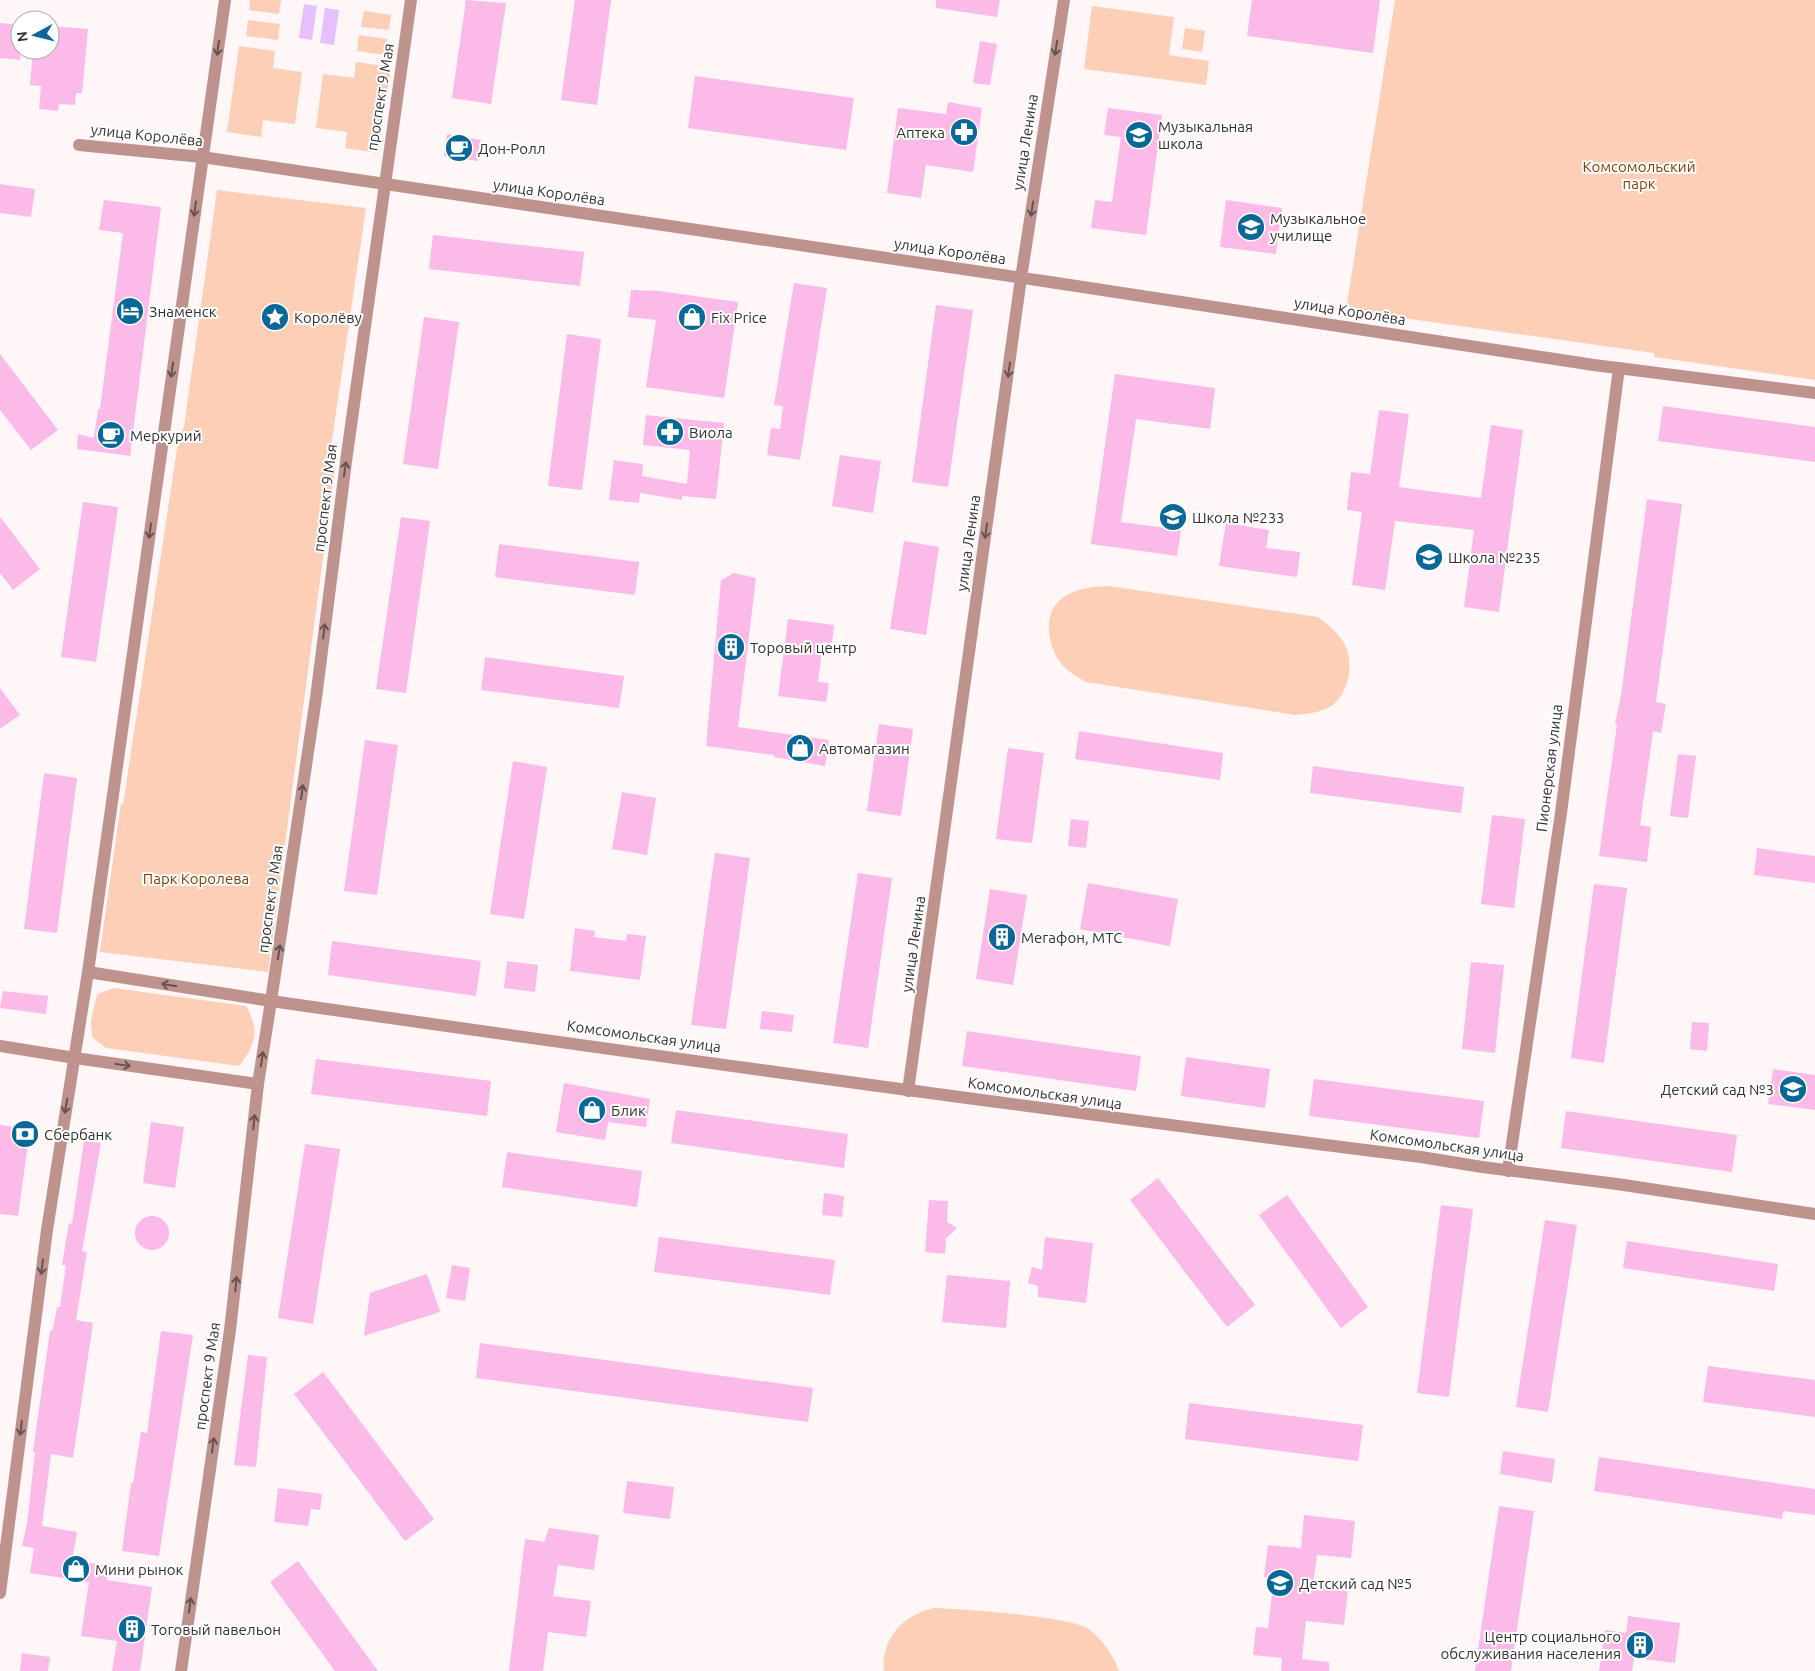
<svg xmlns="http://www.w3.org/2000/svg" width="1815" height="1671" font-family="Ubuntu,sans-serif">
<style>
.green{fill:#fdcfb6}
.water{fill:#e6bffe}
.building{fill:#fbbae8}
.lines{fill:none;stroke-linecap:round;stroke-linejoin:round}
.minor{stroke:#be938e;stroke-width:12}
.tertiary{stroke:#be938e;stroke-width:12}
.oneway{stroke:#645351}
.labels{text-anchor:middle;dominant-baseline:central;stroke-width:4;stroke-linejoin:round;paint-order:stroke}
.street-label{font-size:15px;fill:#333030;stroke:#fff}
.poi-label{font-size:15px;fill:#333030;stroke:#fff;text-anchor:start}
.park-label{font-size:15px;fill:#883e00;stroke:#fff}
</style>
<rect width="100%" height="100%" fill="#fff6f8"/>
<g class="green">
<polygon points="250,0 281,0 279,14 249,10"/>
<polygon points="1395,0 1815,0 1815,380 1654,357 1654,353 1346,310"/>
<polygon points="1092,6 1174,17 1169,55 1209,61 1206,85 1084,69"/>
<polygon points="364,11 391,15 389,30 361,27"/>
<polygon points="248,20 280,24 278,40 246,36"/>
<polygon points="1185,28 1205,31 1202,52 1182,49"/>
<polygon points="359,35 387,39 385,55 357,51"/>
<polygon points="239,46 275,51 273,68 302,72 295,124 263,120 261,137 227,132"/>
<polygon points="356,62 391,67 378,153 345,148 347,132 316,128 323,74 354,78"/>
<polygon points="217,190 366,208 331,446 336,460 268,972 100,952 121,803 123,805 179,436 184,427"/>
<path d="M1109 586 1318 617C1328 625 1339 633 1345 645 1355 665 1348 699 1326 709 1316 713 1305 714 1295 715L1086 682C1077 677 1067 671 1061 663 1048 648 1042 614 1061 599 1074 589 1092 586 1109 586Z"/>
<path d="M114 988 246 1006C260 1031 256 1044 239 1066L106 1048 92 1037 91 1021 97 994Z"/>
<path d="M934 1608C962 1609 1067 1616 1087 1628 1102 1638 1113 1655 1119 1671H884C881 1638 903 1615 934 1608Z"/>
</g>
<g class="water">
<polygon points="304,4 317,6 312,40 299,38"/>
<polygon points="325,8 339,10 334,45 320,43"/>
</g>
<g class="building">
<polygon points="466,0 506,3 491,104 452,98"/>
<polygon points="575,0 611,0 597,105 561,100"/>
<polygon points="936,0 1000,0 997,17 936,8"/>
<polygon points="1252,0 1380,0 1373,53 1247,36"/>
<polygon points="0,23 20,25 20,60 0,58"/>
<polygon points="50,26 88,29 82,93 76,93 75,105 59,104 58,111 39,109 41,86 30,85 33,50 50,50"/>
<polygon points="980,41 997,44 990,85 973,83"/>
<polygon points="695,76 854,98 846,150 688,128"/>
<polygon points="948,102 982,108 973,172 926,165 921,198 887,193 898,108 946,114"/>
<polygon points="1108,108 1162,115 1146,235 1091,228 1095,200 1112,202 1121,137 1104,135"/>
<polygon points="447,134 481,140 478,161 444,156"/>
<polygon points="0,184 35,189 31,217 0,213"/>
<polygon points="104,200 161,207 130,456 77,449 78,434 94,438 98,409 100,409 123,233 99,230"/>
<polygon points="1226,200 1282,208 1276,254 1220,247"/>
<polygon points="433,235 584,252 580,286 429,269"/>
<polygon points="794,283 827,288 800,460 767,455 771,428 780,429 783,406 774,405"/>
<polygon points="631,290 659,291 738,302 724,398 646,387 656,320 628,317"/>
<polygon points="936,305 973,310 948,487 912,482"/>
<polygon points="424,317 459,322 438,469 403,464"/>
<polygon points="567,334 601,339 582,490 548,486"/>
<polygon points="0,354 58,430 31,450 0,410"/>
<polygon points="1115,374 1215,388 1210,429 1136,419 1121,522 1181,530 1177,556 1091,544"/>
<polygon points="1663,406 1815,427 1815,462 1658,441"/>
<polygon points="1379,410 1409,414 1399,487 1481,498 1491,425 1523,430 1499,612 1464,607 1474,530 1395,521 1385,590 1352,585 1362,512 1347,510 1351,472 1370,474"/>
<polygon points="646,415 724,423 716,499 682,496 682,500 640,493 639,503 609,500 614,460 643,464 642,476 687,484 690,450 643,445"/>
<polygon points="840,455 881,461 873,513 832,506"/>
<polygon points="1647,499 1682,504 1656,702 1666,704 1661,733 1653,731 1640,825 1651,827 1647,862 1599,856 1617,725 1615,724 1621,695"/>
<polygon points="83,502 118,507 96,662 61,657"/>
<polygon points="0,517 40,569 13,590 0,573"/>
<polygon points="401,517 430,521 406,693 376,689"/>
<polygon points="1226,523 1269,530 1266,548 1300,552 1297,577 1219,566"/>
<polygon points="904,541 939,547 926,635 890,629"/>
<polygon points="499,544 639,562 635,595 495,577"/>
<polygon points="734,573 756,578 738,727 829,740 825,766 774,757 774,755 706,746 721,580"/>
<polygon points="788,619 834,625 832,643 823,642 818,682 829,683 826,702 778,696"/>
<polygon points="485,657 624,676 619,708 481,690"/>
<polygon points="0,688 20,715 0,729"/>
<polygon points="879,724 913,729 901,816 867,811"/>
<polygon points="1079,731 1223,753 1220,780 1075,759"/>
<polygon points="365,740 398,745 377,895 344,891"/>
<polygon points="1008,748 1044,753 1032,843 996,839"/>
<polygon points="1678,754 1696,756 1688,818 1670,816"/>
<polygon points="513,761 547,767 524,919 490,914"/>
<polygon points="1313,766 1464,787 1461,813 1310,793"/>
<polygon points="44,773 77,778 57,933 24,929"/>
<polygon points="622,792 656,798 647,855 612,849"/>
<polygon points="1492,815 1525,819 1514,908 1481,904"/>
<polygon points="1071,819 1089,821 1086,848 1068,846"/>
<polygon points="1757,848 1815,856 1815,883 1754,875"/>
<polygon points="715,853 750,858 726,1029 691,1025"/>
<polygon points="858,873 892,878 868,1048 833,1043"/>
<polygon points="1088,883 1178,899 1170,946 1080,929"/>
<polygon points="1594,884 1627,888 1604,1063 1571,1058"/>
<polygon points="990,889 1027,895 1013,985 976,979"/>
<polygon points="575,928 595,931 594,937 626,941 627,934 646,936 640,980 570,971"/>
<polygon points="332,941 481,961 476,996 328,975"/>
<polygon points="507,961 538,965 535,992 504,988"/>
<polygon points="1471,962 1504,965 1495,1053 1462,1049"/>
<polygon points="3,991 48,996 46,1014 0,1008"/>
<polygon points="762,1011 794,1015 792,1032 760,1029"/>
<polygon points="1692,1022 1709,1023 1707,1051 1690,1049"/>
<polygon points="967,1031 1141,1056 1136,1091 962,1066"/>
<polygon points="1186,1057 1270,1069 1265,1108 1181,1096"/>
<polygon points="316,1059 491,1081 487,1116 311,1094"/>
<polygon points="1773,1069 1815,1075 1815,1110 1768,1104"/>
<polygon points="1314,1079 1484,1101 1479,1138 1309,1116"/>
<polygon points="564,1083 650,1099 646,1127 608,1122 605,1140 556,1132"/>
<polygon points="676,1110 848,1134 844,1168 671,1143"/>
<polygon points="1566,1111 1737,1135 1732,1172 1561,1148"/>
<polygon points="151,1122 184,1127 175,1188 143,1183"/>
<polygon points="0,1125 30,1129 18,1216 0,1214"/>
<polygon points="84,1141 101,1143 82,1251 87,1252 76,1320 93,1323 73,1458 51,1454 42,1526 77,1532 72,1560 110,1566 107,1580 152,1587 140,1671 112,1671 117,1641 81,1636 89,1582 30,1573 34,1548 22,1546 27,1524 35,1452 33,1452 50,1331 53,1329 57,1307 60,1307 66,1265 62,1265 69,1223 72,1224"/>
<polygon points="305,1144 340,1149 313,1324 278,1318"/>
<polygon points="507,1152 642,1171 637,1207 502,1187"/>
<polygon points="1158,1178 1255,1305 1227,1327 1130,1200"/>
<polygon points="824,1193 844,1196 842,1217 822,1215"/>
<polygon points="1287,1195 1368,1307 1341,1328 1259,1215"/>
<polygon points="929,1200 948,1201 947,1222 957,1228 946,1238 945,1254 925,1252"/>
<polygon points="1441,1205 1473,1209 1449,1397 1417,1393"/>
<circle cx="152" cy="1233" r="17"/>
<polygon points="1545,1220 1577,1225 1548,1412 1516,1407"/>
<polygon points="659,1237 835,1260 830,1295 654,1272"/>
<polygon points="1045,1237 1093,1243 1086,1303 1038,1297 1038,1286 1028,1283 1032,1267 1042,1270"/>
<polygon points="1627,1241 1778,1264 1774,1291 1623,1268"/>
<polygon points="452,1265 470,1268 465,1301 446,1298"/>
<polygon points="427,1274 440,1312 364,1336 370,1293"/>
<polygon points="947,1275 1010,1281 1006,1328 942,1322"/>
<polygon points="161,1331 193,1335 159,1556 122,1551 131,1483 133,1483 141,1432 147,1433"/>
<polygon points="480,1343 813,1388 808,1422 476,1378"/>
<polygon points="248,1355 267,1357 256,1467 234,1465"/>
<polygon points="1708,1366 1815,1380 1815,1417 1703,1402"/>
<polygon points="323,1372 434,1519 405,1541 294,1394"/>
<polygon points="1189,1403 1363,1425 1358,1461 1185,1439"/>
<polygon points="1503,1451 1555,1459 1552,1483 1500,1474"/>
<polygon points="1599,1457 1815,1489 1815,1515 1783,1511 1782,1519 1594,1491"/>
<polygon points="627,1481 674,1487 670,1519 623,1513"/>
<polygon points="278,1488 322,1494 320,1510 311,1509 308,1526 274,1522"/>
<polygon points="1499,1506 1534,1511 1511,1671 1475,1671"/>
<polygon points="1304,1515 1355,1521 1351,1558 1317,1555 1313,1585 1348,1589 1344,1625 1306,1621 1302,1659 1329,1662 1329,1671 1281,1671 1282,1658 1253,1655 1256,1627 1268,1628 1274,1578 1264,1577 1268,1545 1301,1548"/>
<polygon points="549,1528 599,1535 594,1570 558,1565 553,1596 591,1601 586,1637 548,1632 543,1671 509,1671 525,1539 544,1542"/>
<polygon points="298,1561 378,1671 335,1671 270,1582"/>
<polygon points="1628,1616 1680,1623 1675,1663 1634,1658 1632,1671 1599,1671 1605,1630 1626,1633"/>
<polygon points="22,1653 50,1657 48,1671 20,1671"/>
</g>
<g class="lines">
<g class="minor">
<polyline points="79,145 202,157 1050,282 1594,365 1815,393"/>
<path d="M271 1001C654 1056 1037 1109 1421 1157L1482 1167 1617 1184 1815 1214"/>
<polyline points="0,1046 75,1058"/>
<polyline points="1508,1171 1561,813 1619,368"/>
</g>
<g class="tertiary">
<polyline points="88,972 225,0"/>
<polyline points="271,1001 316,698 347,454 411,0"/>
<polyline points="908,1091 1021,278 1064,0"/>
<polyline points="0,1593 47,1230 88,972 271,1001 258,1084 75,1058"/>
<polyline points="181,1671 230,1330 258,1084"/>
</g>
</g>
<defs><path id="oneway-shaft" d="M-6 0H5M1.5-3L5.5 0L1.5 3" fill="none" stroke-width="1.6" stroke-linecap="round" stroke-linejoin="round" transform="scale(1.25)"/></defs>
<g class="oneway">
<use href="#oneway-shaft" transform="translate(218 48) rotate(98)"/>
<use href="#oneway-shaft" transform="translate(1056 48) rotate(99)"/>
<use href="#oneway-shaft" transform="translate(195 209) rotate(98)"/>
<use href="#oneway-shaft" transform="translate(1032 209) rotate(99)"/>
<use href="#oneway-shaft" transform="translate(172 370) rotate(98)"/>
<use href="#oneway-shaft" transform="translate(1009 370) rotate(98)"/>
<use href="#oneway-shaft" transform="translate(345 469) rotate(-82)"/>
<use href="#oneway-shaft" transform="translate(150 531) rotate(98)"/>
<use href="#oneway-shaft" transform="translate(986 531) rotate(98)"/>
<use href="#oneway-shaft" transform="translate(324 631) rotate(-83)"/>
<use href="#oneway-shaft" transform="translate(302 792) rotate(-82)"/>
<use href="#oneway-shaft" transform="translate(279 952) rotate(-81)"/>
<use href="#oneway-shaft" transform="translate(169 985) rotate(-171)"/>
<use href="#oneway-shaft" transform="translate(262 1059) rotate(-81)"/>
<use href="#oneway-shaft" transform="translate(123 1065) rotate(8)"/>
<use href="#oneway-shaft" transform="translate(66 1106) rotate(100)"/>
<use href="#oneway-shaft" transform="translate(254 1122) rotate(-84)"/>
<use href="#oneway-shaft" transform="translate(42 1267) rotate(97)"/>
<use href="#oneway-shaft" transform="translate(236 1284) rotate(-84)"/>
<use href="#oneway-shaft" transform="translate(21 1428) rotate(97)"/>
<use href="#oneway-shaft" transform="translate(213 1445) rotate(-82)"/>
<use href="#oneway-shaft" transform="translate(190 1605) rotate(-82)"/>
</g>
<defs>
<symbol id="pharmacy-disc" viewBox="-11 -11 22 22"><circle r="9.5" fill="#096897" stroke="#fff"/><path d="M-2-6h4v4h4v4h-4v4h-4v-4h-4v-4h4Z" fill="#fff"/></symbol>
<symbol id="school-disc" viewBox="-11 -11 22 22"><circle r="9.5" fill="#096897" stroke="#fff"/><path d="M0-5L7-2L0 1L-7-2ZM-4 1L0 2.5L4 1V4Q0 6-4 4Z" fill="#fff"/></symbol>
<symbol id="cafe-disc" viewBox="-11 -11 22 22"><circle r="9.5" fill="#096897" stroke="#fff"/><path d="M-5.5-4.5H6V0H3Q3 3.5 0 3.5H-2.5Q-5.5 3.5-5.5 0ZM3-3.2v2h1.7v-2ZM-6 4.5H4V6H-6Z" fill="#fff"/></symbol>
<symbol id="university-disc" viewBox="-11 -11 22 22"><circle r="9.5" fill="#096897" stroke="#fff"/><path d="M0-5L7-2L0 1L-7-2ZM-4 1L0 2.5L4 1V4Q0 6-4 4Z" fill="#fff"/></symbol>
<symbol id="hotel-disc" viewBox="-11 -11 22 22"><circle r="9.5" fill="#096897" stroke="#fff"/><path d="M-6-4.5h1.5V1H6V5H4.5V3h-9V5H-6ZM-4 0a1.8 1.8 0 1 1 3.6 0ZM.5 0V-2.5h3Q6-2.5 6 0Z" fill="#fff"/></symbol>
<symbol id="sight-disc" viewBox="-11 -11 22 22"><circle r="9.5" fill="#096897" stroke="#fff"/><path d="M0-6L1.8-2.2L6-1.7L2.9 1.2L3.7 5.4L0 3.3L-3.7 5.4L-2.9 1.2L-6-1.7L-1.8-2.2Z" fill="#fff"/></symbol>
<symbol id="shop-disc" viewBox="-11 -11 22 22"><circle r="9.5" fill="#096897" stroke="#fff"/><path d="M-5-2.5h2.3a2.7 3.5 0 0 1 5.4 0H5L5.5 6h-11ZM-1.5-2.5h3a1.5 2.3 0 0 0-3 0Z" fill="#fff"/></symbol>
<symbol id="building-disc" viewBox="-11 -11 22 22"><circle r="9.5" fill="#096897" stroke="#fff"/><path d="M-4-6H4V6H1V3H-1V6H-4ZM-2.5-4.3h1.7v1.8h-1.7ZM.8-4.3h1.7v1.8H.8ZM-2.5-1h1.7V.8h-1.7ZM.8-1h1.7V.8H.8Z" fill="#fff"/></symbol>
<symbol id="bank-disc" viewBox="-11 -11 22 22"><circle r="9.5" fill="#096897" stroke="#fff"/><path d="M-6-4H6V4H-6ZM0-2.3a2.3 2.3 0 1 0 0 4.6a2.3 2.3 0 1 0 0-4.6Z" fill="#fff"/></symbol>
</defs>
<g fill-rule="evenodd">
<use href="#pharmacy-disc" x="948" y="116" width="32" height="32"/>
<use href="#school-disc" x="1123" y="119" width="32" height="32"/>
<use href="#cafe-disc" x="443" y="132" width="32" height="32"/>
<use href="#university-disc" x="1235" y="211" width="32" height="32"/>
<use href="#hotel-disc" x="114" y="295" width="32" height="32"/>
<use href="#sight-disc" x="259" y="301" width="32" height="32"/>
<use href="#shop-disc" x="676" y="301" width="32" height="32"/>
<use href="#pharmacy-disc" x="654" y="416" width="32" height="32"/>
<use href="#cafe-disc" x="95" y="419" width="32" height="32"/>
<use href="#school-disc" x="1157" y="501" width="32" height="32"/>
<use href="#school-disc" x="1413" y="541" width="32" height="32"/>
<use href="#building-disc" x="715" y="631" width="32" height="32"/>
<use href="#shop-disc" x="784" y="732" width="32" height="32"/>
<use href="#building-disc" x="986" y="921" width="32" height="32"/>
<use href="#school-disc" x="1777" y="1073" width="32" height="32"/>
<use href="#shop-disc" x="576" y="1094" width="32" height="32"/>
<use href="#bank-disc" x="9" y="1118" width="32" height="32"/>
<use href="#shop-disc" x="60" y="1553" width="32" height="32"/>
<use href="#school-disc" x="1264" y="1567" width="32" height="32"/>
<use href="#building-disc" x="116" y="1613" width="32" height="32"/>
<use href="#building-disc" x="1624" y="1629" width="32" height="32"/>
</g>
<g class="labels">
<g class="street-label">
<text transform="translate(380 97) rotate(-81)">проспект 9 Мая</text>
<text transform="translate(147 135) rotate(6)">улица Королёва</text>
<text transform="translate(1025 142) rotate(-81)">улица Ленина</text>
<text transform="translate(549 192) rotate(8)">улица Королёва</text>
<text transform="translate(950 251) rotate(8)">улица Королёва</text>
<text transform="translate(1350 311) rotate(9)">улица Королёва</text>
<text transform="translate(325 498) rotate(-83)">проспект 9 Мая</text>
<text transform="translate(968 543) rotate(-82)">улица Ленина</text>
<text transform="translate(1549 768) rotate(-83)">Пионерская улица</text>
<text transform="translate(270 899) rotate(-82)">проспект 9 Мая</text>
<text transform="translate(913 944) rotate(-82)">улица Ленина</text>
<text transform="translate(644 1036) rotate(8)">Комсомольская улица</text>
<text transform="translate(1045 1093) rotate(8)">Комсомольская улица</text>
<text transform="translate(1447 1145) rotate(8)">Комсомольская улица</text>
<text transform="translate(207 1376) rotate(-82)">проспект 9 Мая</text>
</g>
<g class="poi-label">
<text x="1158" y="126">Музыкальная<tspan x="1158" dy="17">школа</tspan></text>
<text x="945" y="132" text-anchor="end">Аптека</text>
<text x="478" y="148">Дон-Ролл</text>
<text x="1270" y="218">Музыкальное<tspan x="1270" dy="17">училище</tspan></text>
<text x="149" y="311">Знаменск</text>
<text x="294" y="317">Королёву</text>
<text x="711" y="317">Fix Price</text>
<text x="689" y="432">Виола</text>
<text x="130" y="435">Меркурий</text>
<text x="1192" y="517">Школа №233</text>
<text x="1448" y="557">Школа №235</text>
<text x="750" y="647">Торовый центр</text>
<text x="819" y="748">Автомагазин</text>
<text x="1021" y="937">Мегафон, МТС</text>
<text x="1774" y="1089" text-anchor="end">Детский сад №3</text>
<text x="611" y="1110">Блик</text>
<text x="44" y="1134">Сбербанк</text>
<text x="95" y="1569">Мини рынок</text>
<text x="1299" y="1583">Детский сад №5</text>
<text x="151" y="1629">Тоговый павельон</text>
<text x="1621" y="1636" text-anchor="end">Центр социального<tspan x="1621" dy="17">обслуживания населения</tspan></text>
</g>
<g class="park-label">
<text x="1639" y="166">Комсомольский<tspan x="1639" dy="17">парк</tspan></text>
<text x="196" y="878">Парк Королева</text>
</g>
</g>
<g transform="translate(35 35) rotate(263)"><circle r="24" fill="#ffffff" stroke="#adacac"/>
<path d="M0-4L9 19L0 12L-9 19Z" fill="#096897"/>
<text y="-8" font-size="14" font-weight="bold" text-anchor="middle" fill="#333030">N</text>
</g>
</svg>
